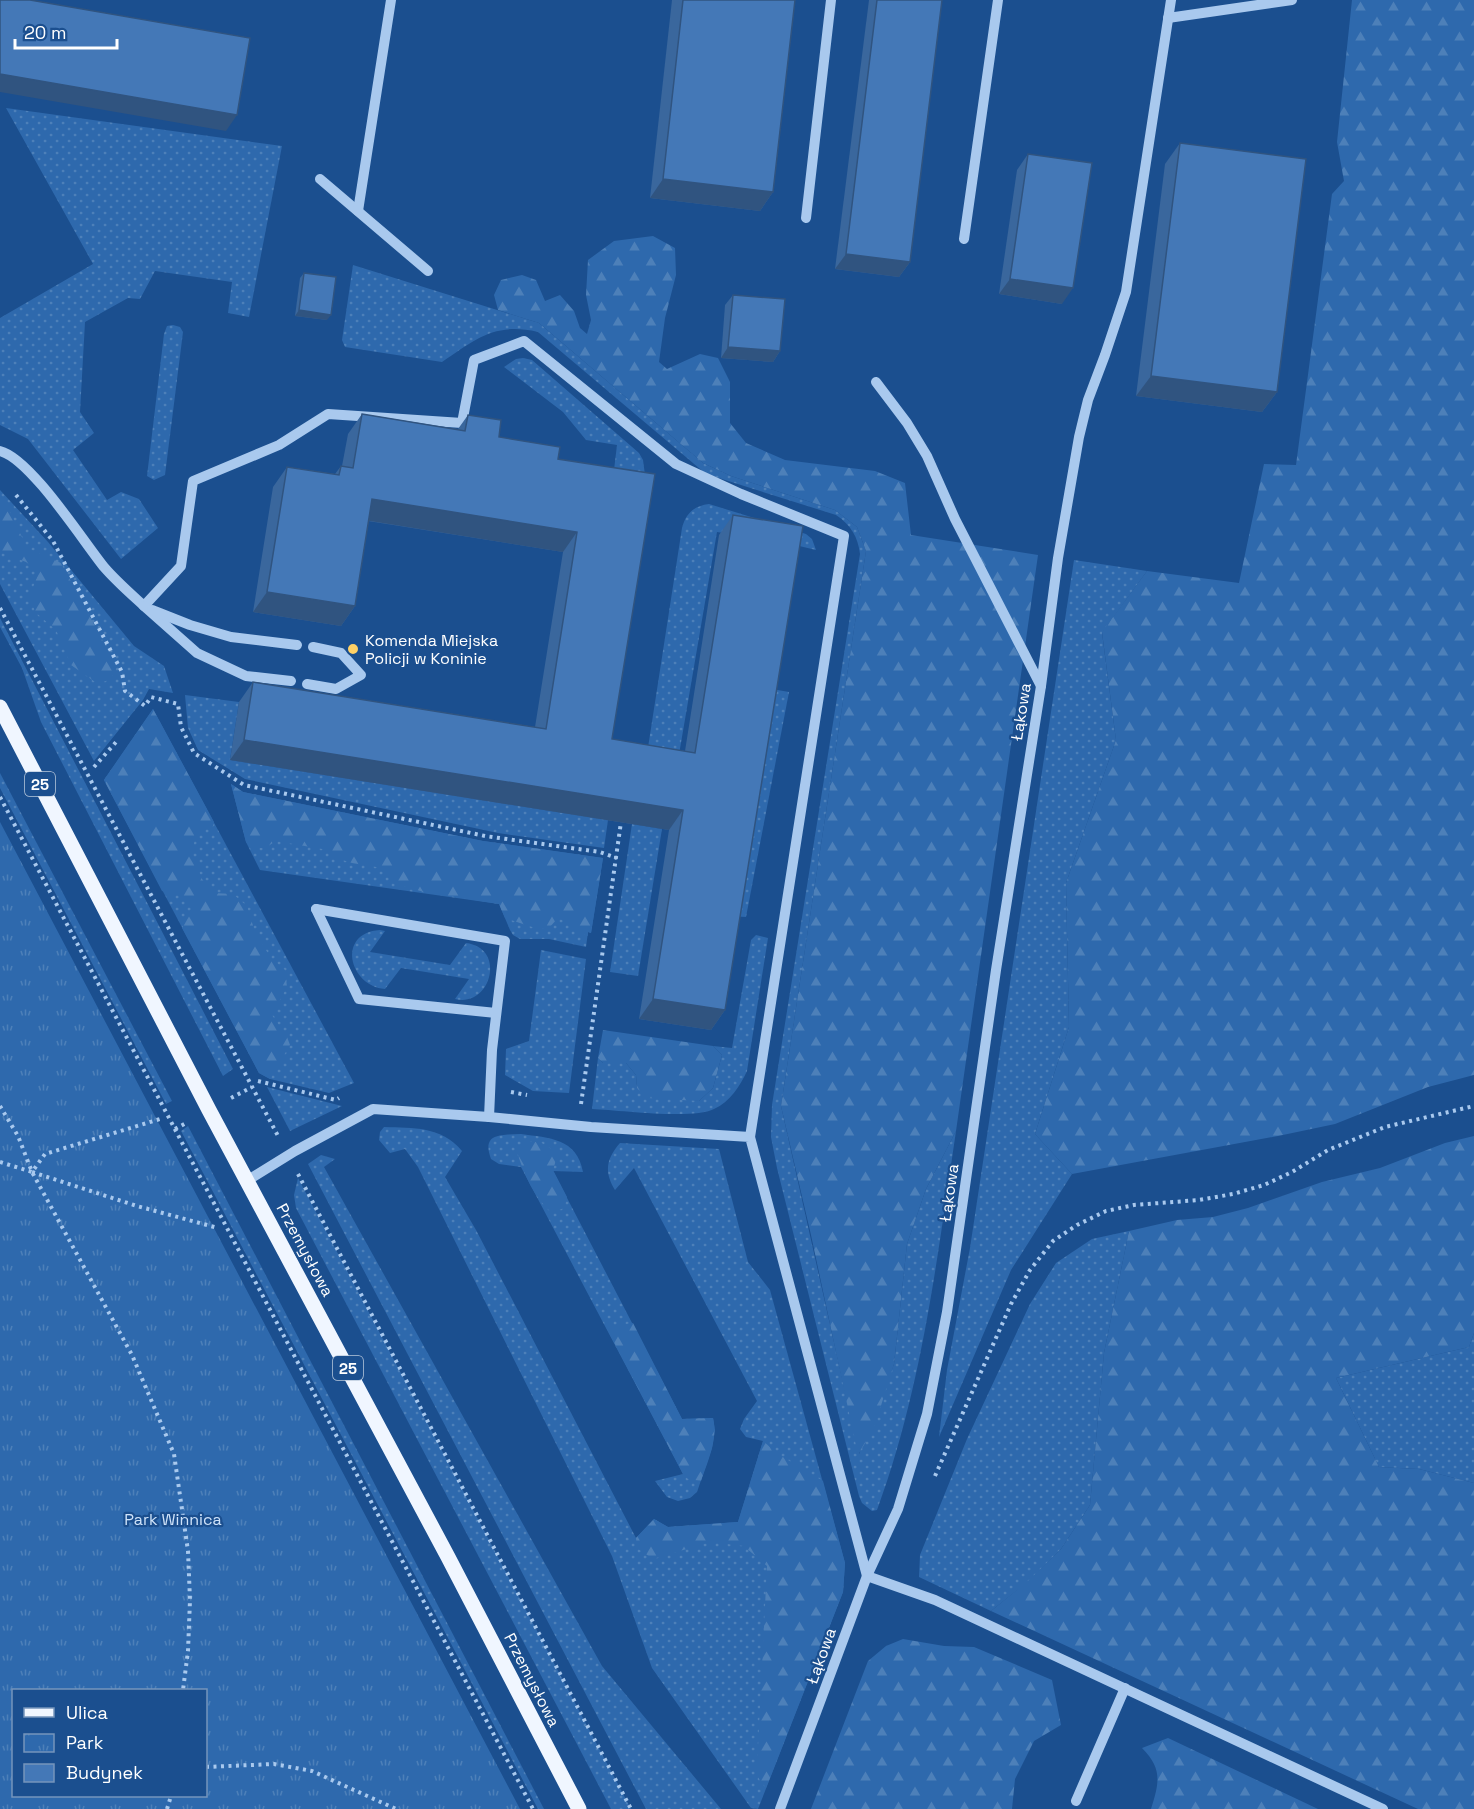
<svg xmlns="http://www.w3.org/2000/svg" width="1474" height="1809" font-family="'Space Grotesk',sans-serif">
<style>
.grass{fill:url(#grass-dots)}
.forest{fill:url(#forest-firs)}
.park{fill:url(#park-tufts);fill-rule:evenodd}
.lines{fill:none;stroke-linecap:round;stroke-linejoin:round}
.path{stroke:#a9c9ee;stroke-width:4;stroke-dasharray:3 4.5;stroke-linecap:butt}
.minor{stroke:#a9c9ee;stroke-width:10}
.major{stroke:#f0f6ff;stroke-width:15}
.wall{fill:#3a679d}
.shaded-wall{fill:#305480}
.building{fill:#4478b7;stroke:#305480;stroke-width:1.5}
.poi-dot{fill:#ffd166;stroke:#1b4f8f;stroke-width:2}
.labels{text-anchor:middle;dominant-baseline:central;stroke-width:4.5;stroke-linejoin:round;paint-order:stroke}
.shield{fill:#1b4f8f;stroke:#bbcadd;stroke-width:1.5}
.shield-label{font-size:15px;font-weight:bold;fill:#fff}
.poi-label{font-size:16px;fill:#fff;stroke:#1b4f8f;text-anchor:start}
.street-label{font-size:16px;fill:#fff;stroke:#1b4f8f}
.park-label{font-size:16px;fill:#cfe3fa;stroke:#1b4f8f}
</style>
<defs>
<pattern id="grass-dots" width="8" height="8" patternUnits="userSpaceOnUse" patternTransform="scale(1.5)"><rect width="8" height="8" fill="#2e69ad"/><path d="M2 2h.1M6 6h.1" fill="none" stroke="#4d80b9" stroke-width="1.8" stroke-linecap="round"/></pattern>
<pattern id="forest-firs" width="22" height="20" patternUnits="userSpaceOnUse" patternTransform="scale(1.5)"><rect width="22" height="20" fill="#2e69ad"/><path d="M5 1l3.5 6h-7zM16 11l3.5 6h-7z" fill="#4d80b9"/></pattern>
<pattern id="park-tufts" width="24" height="20" patternUnits="userSpaceOnUse" patternTransform="scale(1.5)"><rect width="24" height="20" fill="#2e69ad"/><path d="M3 7l-1-3M5 7V3M7 7l1-3M15 17l-1-3M17 17v-4M19 17l1-3" fill="none" stroke="#4d80b9"/></pattern>
</defs>
<rect width="100%" height="100%" fill="#1b4f8f"/>
<g class="grass">
<polygon points="6,108 282,146 249,317 228,313 232,282 155,271 140,299 128,298 85,322 80,412 94,433 73,450 107,500 121,492 139,499 158,528 121,559 28,439 0,425 0,318 93,264"/>
<path d="M353 265 539 323 703 463 731 476 835 510 857 527 866 551 781 1106 859 1454 894 1364 907 1244 926 1189 956 1131C937 1259 922 1388 877 1510L872 1511 862 1503 859 1496 777 1168 771 1137 772 1105 860 554C858 537 851 525 836 515L706 474 538 332C495 322 476 339 442 362L345 347 342 340Z"/>
<polygon points="173,325 180,327 183,332 165,475 154,480 147,476 164,334 167,326"/>
<polygon points="523,358 532,360 639,453 643,460 645,475 614,470 617,445 586,440 563,412 504,367 516,359"/>
<polygon points="0,490 48,542 134,646 164,666 173,693 149,689 143,700 94,761 0,584"/>
<path d="M709 504 806 534 812 539 816 550 791 544 717 532 676 772 645 767 682 528C686 513 694 506 709 504Z"/>
<polygon points="1074,560 1147,571 1102,633 1116,740 1066,883 1069,1027 1035,1134 1072,1174 1011,1270 939,1437 947,1370 970,1248"/>
<polygon points="0,618 233,1069 223,1076 41,722 22,668 0,627"/>
<polygon points="766,688 789,692 746,917 729,916"/>
<polygon points="185,695 239,702 230,760 608,820 604,848 498,833 245,779 198,750 188,728"/>
<polygon points="153,709 354,1083 329,1093 270,1079 259,1073 104,780"/>
<polygon points="0,773 172,1101 166,1104 0,788"/>
<polygon points="231,784 243,792 483,841 603,858 591,933 588,932 586,947 549,939 520,939 513,935 510,930 499,904 260,870 246,842"/>
<polygon points="632,824 662,829 638,976 610,972"/>
<path d="M380 930 385 931 370 952 450 965 466 943C507 948 491 1008 455 999L469 979 401 968 385 989C349 986 336 933 380 930Z"/>
<path d="M756 935 768 938 747 1071C740 1086 730 1102 714 1109 693 1120 619 1110 592 1109L598 1058 603 1063H626L636 1075 637 1088 699 1101 713 1088 722 1055 713 1046 732 1048 751 940Z"/>
<polygon points="541,950 586,959 569,1093 533,1091 505,1075 506,1049 529,1041"/>
<polygon points="267,1087 342,1106 290,1131"/>
<polygon points="188,1126 544,1809 538,1809 181,1131"/>
<path d="M384 1127C413 1128 441 1126 462 1151L445 1177 476 1230 636 1538 654 1519 668 1527 738 1522 763 1441 746 1437 740 1429 744 1419 757 1401 634 1168 615 1190C604 1172 606 1159 620 1143L719 1149 748 1262 770 1290 845 1563 843 1592 758 1809 751 1808 652 1668 612 1556 418 1167 405 1149 390 1153 379 1140 380 1132Z"/>
<path d="M521 1134C549 1138 577 1138 583 1172L553 1171 682 1419 713 1418 715 1430 712 1448 697 1492 690 1498 678 1501 667 1497 655 1481 683 1474 521 1167 499 1164 491 1159C481 1132 502 1135 521 1134Z"/>
<polygon points="321,1155 335,1159 324,1167 602,1666 721,1809 646,1809 308,1164"/>
<polygon points="298,1178 631,1809 611,1809 296,1208 294,1195"/>
<polygon points="1129,1231 1104,1353 1090,1505 1061,1549 1030,1580 991,1611 919,1577 920,1555 967,1439 1030,1304 1056,1263 1092,1239"/>
<polygon points="1474,1333 1474,1483 1419,1469 1379,1467 1336,1378 1469,1347"/>
</g>
<g class="forest">
<polygon points="1352,0 1474,0 1474,1075 1428,1087 1335,1124 1278,1136 1072,1174 1035,1134 1069,1027 1066,883 1116,740 1102,632 1147,571 1239,583 1264,464 1296,465 1332,194 1344,181 1337,142"/>
<polygon points="653,236 675,248 676,275 665,318 659,362 667,369 700,354 718,358 730,382 730,423 746,443 785,460 875,471 905,483 911,535 1038,555 956,1131 926,1189 907,1244 894,1364 874,1428 858,1455 811,1235 781,1106 866,551 857,527 835,510 731,476 703,463 539,323 498,310 494,295 501,280 522,275 536,280 545,301 560,295 574,311 580,328 587,334 591,320 586,295 588,260 614,241"/>
<polygon points="0,501 5,501 27,548 61,563 117,667 111,679 98,684 71,665 56,630 35,612 30,595 39,572 26,562 0,552"/>
<polygon points="153,709 214,822 213,826 196,833 192,854 202,879 213,893 233,894 247,906 254,929 270,957 285,970 287,987 272,1015 287,1037 290,1045 270,1079 259,1073 182,928 192,909 178,895 162,891 104,780"/>
<path d="M231 784 243 792 483 841 603 858 591 933 588 932V936C576 932 570 923 558 918L548 929 535 928 505 918 499 904 424 892 392 883 382 868 352 863 333 857 322 849 276 841 265 848H252L246 842Z"/>
<polygon points="603,1030 713,1046 722,1055 713,1088 699,1101 647,1098 637,1088 636,1075 626,1063 603,1063 598,1058"/>
<polygon points="1474,1136 1474,1333 1469,1347 1336,1378 1379,1467 1419,1469 1474,1483 1474,1809 1418,1809 991,1611 1029,1580 1061,1549 1090,1505 1104,1353 1129,1231 1177,1220 1213,1217 1248,1208 1322,1182 1380,1168 1445,1143"/>
<path d="M523 1142H540L558 1153 553 1170 567 1197 564 1208 552 1213C534 1198 524 1174 517 1152Z"/>
<path d="M633 1323 682 1419 713 1418C718 1439 708 1461 701 1481L688 1479 683 1474 606 1327Z"/>
<polygon points="763,1441 778,1454 823,1481 845,1563 843,1592 766,1788 759,1779 757,1767 767,1566 744,1546 710,1542 653,1559 637,1548 636,1538 654,1519 668,1527 738,1522"/>
<polygon points="903,1639 944,1646 974,1647 1052,1680 1061,1725 1034,1741 1015,1779 1012,1809 811,1809 868,1661 886,1646"/>
<path d="M1168 1738 1318 1809H1151C1159 1783 1163 1769 1142 1748Z"/>
</g>
<path class="park" d="M0 822 520 1809H0ZM14 1690H206V1796H14Z"/>
<g class="lines">
<g class="path">
<polyline points="16,495 53,541 122,672 125,691 145,706 151,697 178,704 181,727 194,753 244,785 485,836 600,852 617,858"/>
<polyline points="0,608 278,1136"/>
<polyline points="94,767 117,741"/>
<polyline points="0,797 533,1809"/>
<polyline points="258,1081 336,1100 339,1098"/>
<polyline points="511,1092 527,1095"/>
<polyline points="231,1098 252,1087"/>
<polyline points="581,1104 621,822"/>
<polyline points="0,1106 18,1136 32,1172 132,1355 174,1454 188,1551 190,1600 188,1651 183,1690"/>
<polyline points="175,1129 188,1122"/>
<polyline points="0,1162 32,1172 45,1154 160,1119"/>
<polyline points="32,1172 137,1206 218,1228"/>
<polyline points="298,1174 631,1809"/>
<polyline points="935,1476 1011,1304 1030,1270 1053,1241 1077,1225 1106,1211 1134,1205 1199,1200 1233,1194 1264,1185 1292,1172 1328,1150 1385,1127 1474,1106"/>
<polyline points="206,1767 274,1764 312,1771 396,1809"/>
<polyline points="167,1809 171,1796"/>
</g>
<g class="minor">
<polyline points="1168,18 1292,0"/>
<polyline points="320,179 428,271"/>
<polyline points="358,211 391,0"/>
<polyline points="806,218 831,0"/>
<polyline points="964,239 998,0"/>
<polyline points="876,382 907,423 927,456 955,519 1041,686"/>
<path d="M0 451C30 458 83 541 104 567 116 581 131 594 144 606L181 566 193 481 279 445 328 414 462 423 474 360 524 341 676 464 741 494 844 536 750 1137"/>
<polyline points="144,606 197,653 246,676 291,681"/>
<polyline points="152,610 190,625 231,637 297,645"/>
<polyline points="307,684 336,689 361,675 341,653 313,647"/>
<polyline points="316,909 505,941 492,1050 489,1117"/>
<polyline points="316,909 359,999 496,1013"/>
<polyline points="248,1180 295,1151 373,1109 489,1117 591,1127 750,1137 867,1576 935,1600 1383,1809"/>
<polyline points="1076,1801 1125,1688"/>
<polyline points="780,1809 867,1576 898,1509 927,1414 947,1312 996,970 1041,686 1058,558 1079,437 1088,400 1105,355 1126,292 1171,0"/>
</g>
<polyline class="major" points="0,707 209,1110 448,1557 579,1809"/>
</g>
<g class="wall">
<polygon points="672,0 795,0 773,192 760,211 650,198"/>
<polygon points="869,0 942,0 910,262 899,277 835,269"/>
<polygon points="1180,143 1277,392 1262,412 1136,396 1165,164"/>
<polygon points="1028,154 1062,304 999,294 1017,170"/>
<polygon points="304,273 327,320 295,316 300,278"/>
<polygon points="733,295 780,351 773,362 721,358 725,305"/>
<polygon points="362,414 458,429 468,415 499,437 558,459 655,474 612,739 685,751 719,535 733,515 725,1010 711,1030 639,1019 669,830 230,760 239,702 253,682 535,727 563,552 368,521 355,606 341,626 253,612 273,487 287,467 335,474 341,466 342,466 348,434"/>
</g>
<g class="shaded-wall">
<polygon points="0,74 237,115 226,131 0,92"/>
<polygon points="663,179 773,192 760,211 650,198"/>
<polygon points="846,254 910,262 899,277 835,269"/>
<polygon points="1010,279 1073,288 1062,304 999,294"/>
<polygon points="299,310 331,315 327,320 295,316"/>
<polygon points="728,347 780,351 773,362 721,358"/>
<polygon points="1151,376 1277,392 1262,412 1136,396"/>
<polygon points="372,499 577,532 563,552 358,519"/>
<polygon points="267,592 355,606 341,626 253,612"/>
<polygon points="244,740 683,810 669,830 230,760"/>
<polygon points="653,999 725,1010 711,1030 639,1019"/>
</g>
<g class="building">
<polygon points="0,0 30,0 250,38 237,115 0,74"/>
<polygon points="683,0 795,0 773,192 663,179"/>
<polygon points="877,0 942,0 910,262 846,254"/>
<polygon points="1180,143 1306,159 1277,392 1151,376"/>
<polygon points="1028,154 1092,163 1073,288 1010,279"/>
<polygon points="304,273 336,277 331,315 299,310"/>
<polygon points="733,295 785,299 780,351 728,347"/>
<polygon points="362,414 465,431 468,415 501,420 499,437 560,447 558,459 655,474 612,739 695,753 733,515 803,526 725,1010 653,999 683,810 244,740 253,682 546,729 577,532 372,499 355,606 267,592 287,467 339,475 341,466 353,468"/>
</g>
<circle class="poi-dot" cx="353" cy="649" r="6"/>
<g class="labels">
<g class="shield">
<rect x="25" y="772" width="30" height="24" rx="4.5"/>
<rect x="333" y="1356" width="30" height="24" rx="4.5"/>
</g>
<g class="shield-label">
<text x="40" y="784">25</text>
<text x="348" y="1368">25</text>
</g>
<g class="poi-label">
<text x="365" y="640">Komenda Miejska<tspan x="365" dy="18">Policji w Koninie</tspan></text>
</g>
<g class="street-label">
<text transform="translate(1021 712) rotate(-81)">Łąkowa</text>
<text transform="translate(949 1193) rotate(-82)">Łąkowa</text>
<text transform="translate(305 1250) rotate(62)">Przemysłowa</text>
<text transform="translate(821 1656) rotate(-70)">Łąkowa</text>
<text transform="translate(532 1680) rotate(63)">Przemysłowa</text>
</g>
<g class="park-label">
<text x="173" y="1519">Park Winnica</text>
</g>
</g>
<rect x="12" y="1689" width="195" height="108" fill="#1b4f8f" stroke="#7695bc" stroke-width="1.5"/>
<rect x="24" y="1708" width="30" height="9" fill="#f0f6ff" stroke="#7695bc" stroke-width="1.5"/>
<text x="66" y="1719" font-size="18" fill="#ffffff">Ulica</text>
<rect x="24" y="1734" width="30" height="18" fill="url(#park-tufts)" stroke="#7695bc" stroke-width="1.5"/>
<text x="66" y="1749" font-size="18" fill="#ffffff">Park</text>
<rect x="24" y="1764" width="30" height="18" fill="#4478b7" stroke="#7695bc" stroke-width="1.5"/>
<text x="66" y="1779" font-size="18" fill="#ffffff">Budynek</text>
<path d="M15 39v9h102v-9" fill="none" stroke="#ffffff" stroke-width="3"/>
<text x="24" y="39" font-size="18" fill="#ffffff" stroke="#1b4f8f" stroke-width="4.5" paint-order="stroke">20 m</text>
</svg>
